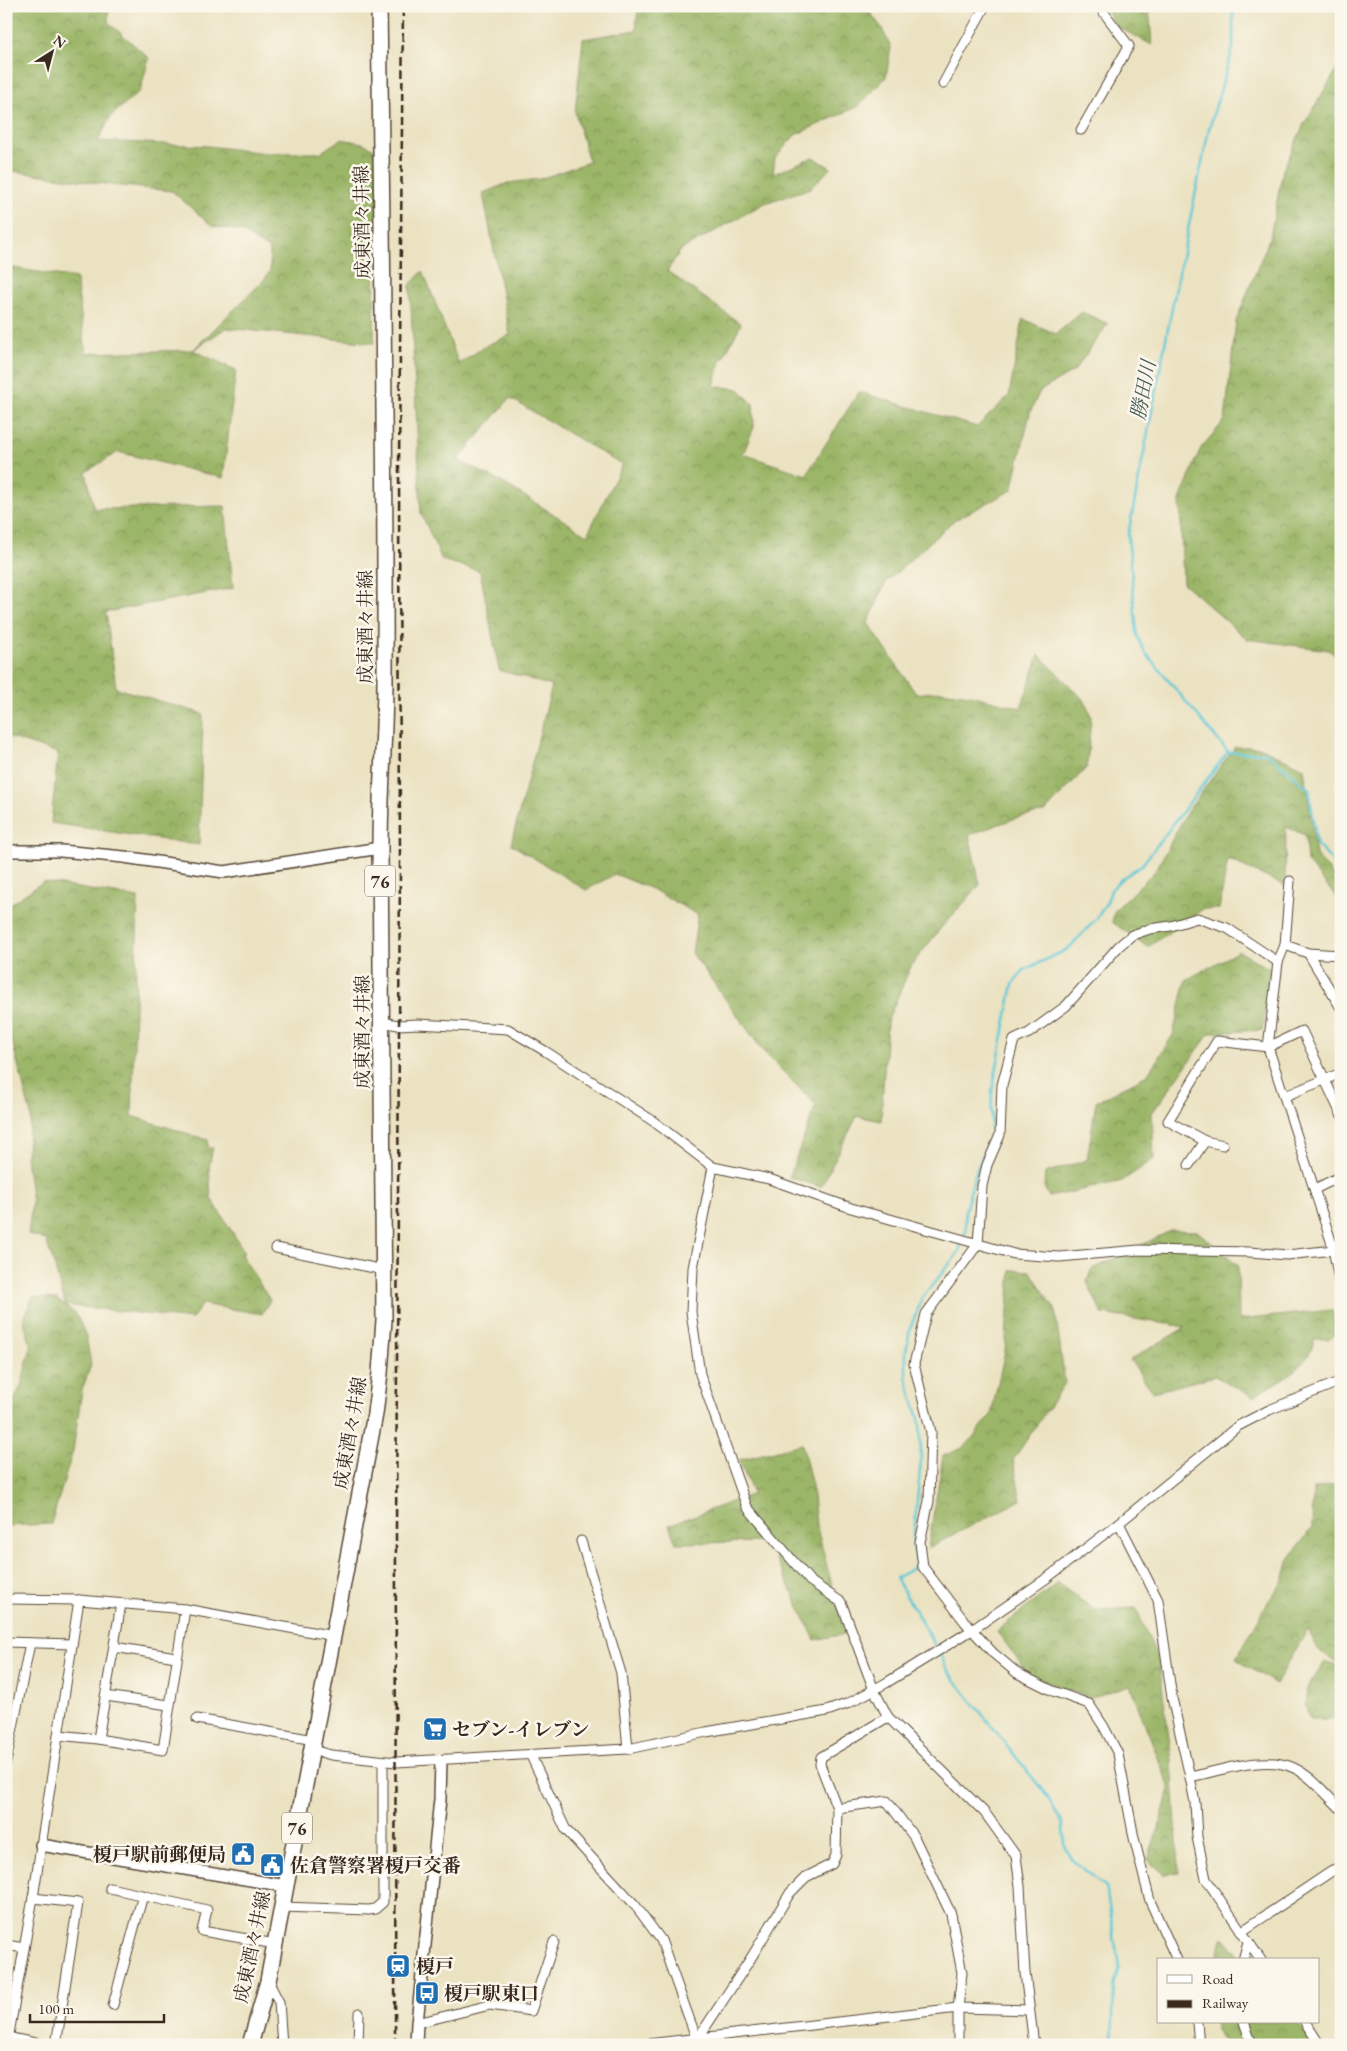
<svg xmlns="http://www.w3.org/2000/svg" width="1347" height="2051" font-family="'EB Garamond','Noto Serif JP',serif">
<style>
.forest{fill:url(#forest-crowns);stroke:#6b7043;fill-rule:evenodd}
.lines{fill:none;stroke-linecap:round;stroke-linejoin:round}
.stream{stroke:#5dc8d7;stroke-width:2.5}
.minor-casing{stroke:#554636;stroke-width:11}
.tertiary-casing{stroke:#554636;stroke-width:14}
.primary-casing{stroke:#554636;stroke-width:18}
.minor{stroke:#fff;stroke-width:9}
.tertiary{stroke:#fff;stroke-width:11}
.primary{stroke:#fff;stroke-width:15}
.rail{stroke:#3b2a1e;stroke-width:2.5;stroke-dasharray:8 4;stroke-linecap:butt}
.labels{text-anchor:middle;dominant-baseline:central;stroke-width:5;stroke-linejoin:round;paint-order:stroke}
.shield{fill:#fbf7ec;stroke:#75685c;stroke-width:1}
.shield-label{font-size:18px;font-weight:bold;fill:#3b2a1e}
.street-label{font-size:19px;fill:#3b2a1e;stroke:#fbf7ec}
.poi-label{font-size:19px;font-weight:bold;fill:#3b2a1e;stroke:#fbf7ec;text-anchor:start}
.water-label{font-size:20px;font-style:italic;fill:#455956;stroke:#fbf7ec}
</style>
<defs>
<pattern id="forest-crowns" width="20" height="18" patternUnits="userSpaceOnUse" patternTransform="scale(1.25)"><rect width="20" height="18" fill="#9bb668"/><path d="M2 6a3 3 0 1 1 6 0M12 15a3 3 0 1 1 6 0" fill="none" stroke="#809455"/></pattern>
</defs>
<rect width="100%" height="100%" fill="#fbf7ec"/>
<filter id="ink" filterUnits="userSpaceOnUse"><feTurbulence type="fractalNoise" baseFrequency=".02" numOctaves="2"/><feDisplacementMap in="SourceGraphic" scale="10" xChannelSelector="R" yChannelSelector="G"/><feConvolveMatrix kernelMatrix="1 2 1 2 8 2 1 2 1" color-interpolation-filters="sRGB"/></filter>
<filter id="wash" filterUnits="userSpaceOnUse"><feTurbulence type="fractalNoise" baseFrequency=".0096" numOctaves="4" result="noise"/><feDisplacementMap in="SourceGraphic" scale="20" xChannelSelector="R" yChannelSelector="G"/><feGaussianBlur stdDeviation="1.12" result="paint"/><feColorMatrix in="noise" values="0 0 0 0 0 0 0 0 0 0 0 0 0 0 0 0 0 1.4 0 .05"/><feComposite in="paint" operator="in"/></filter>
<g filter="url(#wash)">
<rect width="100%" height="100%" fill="#ebe2c1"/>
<g class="forest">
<polygon points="6,6 109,6 108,22 149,58 140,91 111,116 98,141 208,146 266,153 320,153 341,139 362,143 373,148 382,167 375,231 374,343 226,328 193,350 236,370 223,478 118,452 86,472 94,509 225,506 233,588 106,612 116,688 203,714 199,845 51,823 58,753 6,736 6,267 76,278 86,353 193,350 264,280 270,271 270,250 241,231 212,226 172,191 112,185 6,170"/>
<path d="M638 6H865L881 27 891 47 886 77 859 106 795 135 775 158 773 174 813 157 831 168 811 188 765 203 681 250 667 271 741 324 720 364 714 386 739 389 753 404 754 427 743 454 806 475 859 392 977 427 1009 396 1023 319 1056 334 1082 312 1108 324 1074 371 1040 391 1030 413 1012 490 953 521 886 582 868 623 916 694 941 691 970 695 1021 708 1039 655 1085 701 1091 716 1087 767 1045 812 1019 817 969 835 980 885 940 929 911 966 887 1022 881 1121 857 1116 821 1187 789 1177 816 1105 763 1051 692 953 698 915 654 890 615 874 586 890 511 844 552 686 499 670 480 571 442 560 421 513 410 285 423 271 459 364 487 345 510 335 483 193 508 183 540 179 589 162 575 112 583 39 636 30ZM510 398 622 465 587 535 505 484 458 460Z"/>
<polygon points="1106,6 1149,6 1152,45 1114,25"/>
<polygon points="1341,42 1341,658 1328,650 1247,639 1183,583 1180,500 1201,448 1225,420 1236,321 1270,237 1283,170 1304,124 1338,68"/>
<polygon points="1235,747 1259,747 1304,768 1316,855 1341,885 1341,910 1337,898 1307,862 1305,835 1286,827 1285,886 1228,859 1219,909 1203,909 1148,947 1112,922 1115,910 1156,870 1187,812"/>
<polygon points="43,882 138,898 132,1116 208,1140 208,1148 213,1148 209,1166 211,1198 244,1251 242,1256 270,1300 262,1314 202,1304 192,1319 65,1305 54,1264 46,1240 28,1234 32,1203 26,1157 31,1116 6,1017 6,978 8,971 6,958 6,907"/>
<polygon points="1239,951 1273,971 1262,1030 1210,1033 1152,1113 1154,1159 1122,1181 1049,1197 1044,1187 1045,1173 1087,1160 1096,1102 1147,1075 1173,1035 1186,980"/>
<path d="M1172 1230 1197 1231 1238 1265 1239 1320 1332 1310 1337 1333 1330 1339H1314C1311 1368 1275 1382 1253 1397L1215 1376 1153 1392 1130 1360 1186 1327 1102 1314 1087 1282 1091 1270Z"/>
<polygon points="1011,1270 1030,1271 1055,1309 1065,1383 1013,1460 1021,1500 928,1548 943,1456 965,1447 991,1415 1005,1351"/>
<polygon points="33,1297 56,1299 76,1314 86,1336 91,1365 82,1390 73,1451 51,1524 6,1526 6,1417 21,1386 31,1346 23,1318"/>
<polygon points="802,1444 812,1486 816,1525 845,1634 815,1640 768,1542 676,1543 669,1525 753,1494 739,1460"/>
<polygon points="1341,1483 1341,1666 1318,1650 1308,1629 1276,1684 1236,1659 1268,1602 1283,1581 1289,1559 1312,1528 1313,1489"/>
<polygon points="1057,1583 1095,1610 1136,1608 1159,1662 1172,1761 1179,1872 1164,1875 1148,1860 1170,1789 1130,1685 1090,1698 1029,1676 997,1631"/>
<path d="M1325 1662 1341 1667V1715L1336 1719H1310C1298 1694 1312 1682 1325 1662Z"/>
<polygon points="1224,1937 1243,1960 1215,1960"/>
<polygon points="1215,2022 1296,2022 1315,2045 1228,2045 1215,2029"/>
</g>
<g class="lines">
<g class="stream">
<polyline points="1228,752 1144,651 1137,635 1128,535 1178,277 1209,129 1233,48 1233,6"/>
<polyline points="1228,752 1267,753 1309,789 1317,845 1341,870"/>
<polyline points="964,1236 966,1231 965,1211 975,1175 991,1135 992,1092 1013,984 1024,970 1066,950 1073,944 1097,918 1107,902 1111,890 1121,879 1142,865 1228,752"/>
<polyline points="937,1649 896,1578 917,1566 913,1543 921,1460 920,1422 906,1377 906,1351 910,1329 922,1298 959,1252 962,1242"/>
<polyline points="940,1654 948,1671 1047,1796 1062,1823 1066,1849 1072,1860 1106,1887 1119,1966 1114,1986 1112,2045"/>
</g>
</g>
</g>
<g filter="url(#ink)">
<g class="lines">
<defs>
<g id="minor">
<polyline points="943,84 985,6"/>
<polyline points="1081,130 1129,46 1099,6"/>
<polyline points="1290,881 1285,945 1278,962 1268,1047 1332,1244 1341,1289"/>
<polyline points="1285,945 1308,953 1341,955"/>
<polyline points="1308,953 1341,1008"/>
<polyline points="382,1022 398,1025 418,1024 508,1029 545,1051 653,1121 713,1167 769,1179 851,1208 1014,1254 1059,1257 1139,1250 1250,1252 1287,1255 1334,1250"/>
<polyline points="1285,1096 1341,1073"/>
<polyline points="1223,1145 1205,1141 1168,1121 1217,1041 1268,1047 1302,1031 1341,1114"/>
<polyline points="1189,1165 1205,1141"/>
<polyline points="713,1167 693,1268 691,1312 700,1374 747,1507 810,1581 841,1602 874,1690 888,1717 985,1813 1016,1856 1020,1886 1025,1973 1034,2045"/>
<polyline points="1315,1189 1341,1176"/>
<polyline points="276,1248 384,1270"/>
<polyline points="1119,1523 1158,1600 1172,1698 1190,1777 1195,1803 1197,1837 1206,1879 1261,1960"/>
<polyline points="581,1541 621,1673 628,1749"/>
<polyline points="6,1599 79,1600 185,1609 334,1636"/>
<polyline points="6,1642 72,1644"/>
<polyline points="114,1647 176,1657"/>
<polyline points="105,1696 169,1705"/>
<polyline points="197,1719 314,1740"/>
<polyline points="58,1735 98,1739 163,1750 185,1609"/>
<polyline points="98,1739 121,1604"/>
<polyline points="312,1750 331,1755 396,1762 628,1749 706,1732 827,1711 849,1703 886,1683 972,1630 1047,1578 1119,1523 1238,1426 1269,1410 1341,1381"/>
<polyline points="531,1756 566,1830 635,1905 661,1940 697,2040"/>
<polyline points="6,1762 30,1643"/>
<path d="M1190 1777C1220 1771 1266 1754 1294 1768 1312 1776 1327 1796 1341 1809"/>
<polyline points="837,1808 887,1801 914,1837 951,1914 962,1973 958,2008 958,2045"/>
<polyline points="110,1888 207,1910 202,1931 275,1944"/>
<polyline points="33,1898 78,1903 56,2045"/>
<polyline points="282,1907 369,1910 375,1909 383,1902 383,1761"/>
<polyline points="1241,1932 1341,1865"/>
<polyline points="6,1945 24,1948"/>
<polyline points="1177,1960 1150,1901 1134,1838 1118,1754 1104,1727 1089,1704 1053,1691 1017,1673 993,1653 965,1622 923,1567 920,1542 929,1501 931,1432 914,1364 926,1314 978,1244 982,1186 987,1165 1000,1135 1002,1085 1014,1040 1029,1033 1066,1006 1119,946 1132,935 1150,929 1171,926 1197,918 1227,928 1278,962"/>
<polyline points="1243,1960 1248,1942"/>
<polyline points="268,1981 279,2002 282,2045"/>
<polyline points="113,2005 143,1895"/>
<polyline points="1197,2022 1199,2045"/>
<polyline points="1244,2022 1252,2045"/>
<polyline points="1305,2022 1320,2045"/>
<polyline points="417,2023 490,2005 531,2011 554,1942"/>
<polyline points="6,2037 45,2045"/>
<polyline points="7,2045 33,1898 79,1600"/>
<polyline points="358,2045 359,2013"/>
<polyline points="639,2045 958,2008 1029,2010"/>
<polyline points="695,2045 697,2040 751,1958 790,1893 806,1877 832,1864 836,1855 837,1808 820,1764 821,1757 888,1717"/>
</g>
<g id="tertiary">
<polyline points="6,851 61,851 124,857 224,872 380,848"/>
<polyline points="41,1845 286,1886"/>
<polyline points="416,2045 417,2023 440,1799 441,1761"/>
</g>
<path id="primary" d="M250 2045 268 1981 375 1414 380 1373 384 1320 380 848C380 791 385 735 385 679 386 455 382 230 379 6"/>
</defs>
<use href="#minor" class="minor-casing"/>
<use href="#tertiary" class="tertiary-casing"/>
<use href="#primary" class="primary-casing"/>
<use href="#minor" class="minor"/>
<use href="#tertiary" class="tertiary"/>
<use href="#primary" class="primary"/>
<polyline class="rail" points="395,2045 396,1528 400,869 399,467 403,6"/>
</g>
</g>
<defs>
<symbol id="supermarket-square" viewBox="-11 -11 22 22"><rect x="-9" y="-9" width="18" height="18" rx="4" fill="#1f6fb2" stroke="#fbf7ec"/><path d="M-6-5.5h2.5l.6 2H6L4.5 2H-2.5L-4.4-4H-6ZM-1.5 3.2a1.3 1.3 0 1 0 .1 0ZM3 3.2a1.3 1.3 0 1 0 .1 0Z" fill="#fff"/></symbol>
<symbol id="civic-square" viewBox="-11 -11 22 22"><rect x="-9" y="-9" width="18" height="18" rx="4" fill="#1f6fb2" stroke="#fbf7ec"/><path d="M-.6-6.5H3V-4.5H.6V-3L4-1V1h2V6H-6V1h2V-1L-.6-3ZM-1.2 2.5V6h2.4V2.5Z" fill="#fff"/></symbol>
<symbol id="station-square" viewBox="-11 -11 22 22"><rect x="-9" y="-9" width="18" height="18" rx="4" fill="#1f6fb2" stroke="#fbf7ec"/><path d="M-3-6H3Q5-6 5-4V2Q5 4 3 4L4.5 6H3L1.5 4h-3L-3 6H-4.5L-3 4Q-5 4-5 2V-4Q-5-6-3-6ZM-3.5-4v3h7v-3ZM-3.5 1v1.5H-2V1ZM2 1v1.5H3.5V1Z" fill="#fff"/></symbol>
<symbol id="bus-square" viewBox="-11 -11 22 22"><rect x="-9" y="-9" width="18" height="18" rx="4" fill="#1f6fb2" stroke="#fbf7ec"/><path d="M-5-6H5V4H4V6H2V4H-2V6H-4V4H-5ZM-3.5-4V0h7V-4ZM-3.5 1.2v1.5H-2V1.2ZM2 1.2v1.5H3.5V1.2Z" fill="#fff"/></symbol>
</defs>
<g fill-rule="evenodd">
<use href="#supermarket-square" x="421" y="1715" width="28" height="28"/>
<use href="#civic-square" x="229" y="1840" width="28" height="28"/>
<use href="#civic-square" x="258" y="1851" width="28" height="28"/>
<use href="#station-square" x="384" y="1952" width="28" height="28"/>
<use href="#bus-square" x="413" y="1979" width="28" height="28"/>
</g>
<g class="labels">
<g class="shield">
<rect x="365" y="865.5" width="30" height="31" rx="4"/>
<rect x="282" y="1812.5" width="30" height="31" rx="4"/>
</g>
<g class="shield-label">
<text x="380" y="881">76</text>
<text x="297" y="1828">76</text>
</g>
<g class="street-label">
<text transform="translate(362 222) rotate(-91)">成東酒々井線</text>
<text transform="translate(365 627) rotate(-90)">成東酒々井線</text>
<text transform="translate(362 1032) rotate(-90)">成東酒々井線</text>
<text transform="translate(350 1433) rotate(-80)">成東酒々井線</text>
<text transform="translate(252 1947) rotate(-78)">成東酒々井線</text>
</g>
<g class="poi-label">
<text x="452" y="1729">セブン-イレブン</text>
<text x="226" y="1854" text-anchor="end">榎戸駅前郵便局</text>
<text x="290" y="1865">佐倉警察署榎戸交番</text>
<text x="416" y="1966">榎戸</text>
<text x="444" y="1993">榎戸駅東口</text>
</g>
<g class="water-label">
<text transform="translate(1143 390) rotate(-79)">勝田川</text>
</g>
</g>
<rect width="1347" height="2051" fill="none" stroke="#fbf7ec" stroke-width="25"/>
<rect x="1157" y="1958" width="162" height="65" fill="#fbf7ec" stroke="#aea59a"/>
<rect x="1167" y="1975" width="25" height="8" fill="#ffffff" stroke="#aea59a"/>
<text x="1202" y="1984" font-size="15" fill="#3b2a1e">Road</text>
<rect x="1167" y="2000" width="25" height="8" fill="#3b2a1e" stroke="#aea59a"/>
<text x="1202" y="2008" font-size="15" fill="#3b2a1e">Railway</text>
<g transform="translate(52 52) rotate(36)" stroke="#fbf7ec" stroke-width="4" paint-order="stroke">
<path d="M0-4L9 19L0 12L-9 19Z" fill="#3b2a1e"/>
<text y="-8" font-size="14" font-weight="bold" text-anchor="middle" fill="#3b2a1e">N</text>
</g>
<path d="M30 2014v8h134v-8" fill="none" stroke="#3b2a1e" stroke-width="2.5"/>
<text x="38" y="2014" font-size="15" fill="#3b2a1e" stroke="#fbf7ec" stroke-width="4" paint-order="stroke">100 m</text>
</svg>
